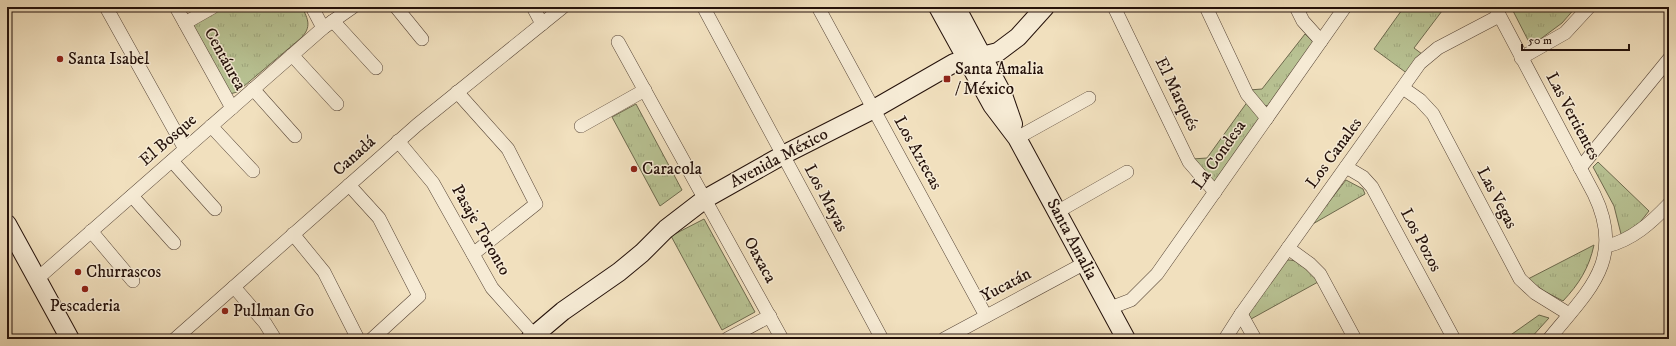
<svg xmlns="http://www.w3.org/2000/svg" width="1676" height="346" font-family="'IM FELL DW Pica',serif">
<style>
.grass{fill:url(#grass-tufts);stroke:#6e6a4e}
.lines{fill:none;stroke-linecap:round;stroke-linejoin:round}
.street-casing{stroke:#574537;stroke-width:14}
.secondary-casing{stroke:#24110a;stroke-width:20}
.street{stroke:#f6ebd5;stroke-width:13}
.secondary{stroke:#f6ebd5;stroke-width:18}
.poi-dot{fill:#8f2418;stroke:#f6ebd5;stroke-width:1.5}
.labels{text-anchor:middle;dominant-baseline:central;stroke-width:3;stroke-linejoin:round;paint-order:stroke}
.poi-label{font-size:17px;fill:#24110a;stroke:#f6ebd5;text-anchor:start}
.street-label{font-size:17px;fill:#24110a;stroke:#f6ebd5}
</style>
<defs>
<pattern id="grass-tufts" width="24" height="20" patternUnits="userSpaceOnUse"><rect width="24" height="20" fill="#b8c293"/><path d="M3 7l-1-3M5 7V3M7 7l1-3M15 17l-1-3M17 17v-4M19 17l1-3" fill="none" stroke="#9ea67d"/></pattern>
</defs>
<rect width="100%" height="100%" fill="#f1e0be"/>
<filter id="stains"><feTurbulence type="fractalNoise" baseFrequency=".005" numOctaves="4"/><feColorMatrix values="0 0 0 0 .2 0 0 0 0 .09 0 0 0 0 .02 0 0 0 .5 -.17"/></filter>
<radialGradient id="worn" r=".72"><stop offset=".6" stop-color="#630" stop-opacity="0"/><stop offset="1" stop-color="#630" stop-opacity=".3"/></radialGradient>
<g class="grass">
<path d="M221 7H302C308 19 312 27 301 38L237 92 230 94 192 26 195 22Z"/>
<polygon points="1404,7 1445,7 1414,48 1422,54 1408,74 1374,49"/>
<polygon points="1511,7 1576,7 1562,23 1531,46"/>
<polygon points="1305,34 1315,43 1272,105 1263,106 1249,90 1262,89"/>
<polygon points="1248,101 1259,114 1260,124 1216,183 1210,184 1192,159 1207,158"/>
<polygon points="636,104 682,190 660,206 612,117"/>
<polygon points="1598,162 1649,211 1637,226 1622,238 1614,206 1593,167"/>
<polygon points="1346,180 1363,189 1365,194 1311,225"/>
<polygon points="704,219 755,312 722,330 671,236"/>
<path d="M1594 245C1589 268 1579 284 1563 301L1544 291 1528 279Z"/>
<path d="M1285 260C1302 259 1309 270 1318 282L1251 319 1248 313Z"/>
<polygon points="1539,315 1549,318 1530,339 1505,339"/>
</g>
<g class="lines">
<defs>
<g id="street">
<polyline points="106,7 185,149"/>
<polyline points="176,7 232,108"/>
<polyline points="312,7 323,28"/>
<polyline points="396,7 422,39"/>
<polyline points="533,7 542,24"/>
<polyline points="818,7 986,316"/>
<polyline points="1114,7 1189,162 1215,192"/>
<polyline points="1206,7 1247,94 1267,118"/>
<polyline points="1296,7 1303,21 1321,41"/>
<path d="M1495 7 1594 194C1626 260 1588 291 1549 339"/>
<polyline points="705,10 882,339"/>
<polyline points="333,21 376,68"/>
<polyline points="185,23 213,7"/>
<polyline points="618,42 782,339"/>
<polyline points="292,55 337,104"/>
<polyline points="1521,58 1565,33 1589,7"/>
<polyline points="1403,88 1420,100 1433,114 1520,279 1535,293 1569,314"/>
<polyline points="253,89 295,136"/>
<polyline points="457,92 508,149 536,204 473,254"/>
<polyline points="211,126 253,171"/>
<polyline points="581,126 645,90"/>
<polyline points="1017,138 1089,98"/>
<polyline points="398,141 433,183 492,288 534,335"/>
<polyline points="172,161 215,209"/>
<polyline points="1346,167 1363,177 1372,187 1454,339"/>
<polyline points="1580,168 1669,59"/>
<polyline points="349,185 379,218 419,296 372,339"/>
<polyline points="132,196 174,243"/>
<polyline points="1057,212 1127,172"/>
<polyline points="91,231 133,281"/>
<polyline points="293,234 324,272 358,339"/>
<path d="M1607 246C1632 240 1651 223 1669 204"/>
<polyline points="1288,248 1310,264 1320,274 1355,339"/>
<polyline points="37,279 323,28 353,7"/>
<polyline points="234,287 265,323 275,339"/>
<polyline points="1110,308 1131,300 1157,274 1345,7"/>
<polyline points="1241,314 1255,339"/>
<polyline points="175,339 417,125 563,7"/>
<polyline points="727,339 770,316"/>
<polyline points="944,339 1085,263"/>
<polyline points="1225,339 1241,314 1420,63 1438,48 1499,16"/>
<polyline points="1668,339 1669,338"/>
</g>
<g id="secondary">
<polyline points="938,7 992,105 1017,138 1126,339"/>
<polyline points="956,7 1003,95 1013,124"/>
<polyline points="7,224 70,339"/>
<polyline points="530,339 563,311 619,272 642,253 666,229 705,199 783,155 874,109 954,63 998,52 1018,37 1045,7"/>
</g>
</defs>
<use href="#street" class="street-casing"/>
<use href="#secondary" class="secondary-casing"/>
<use href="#street" class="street"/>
<use href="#secondary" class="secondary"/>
</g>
<g class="poi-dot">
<circle cx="60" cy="59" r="4"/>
<rect x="943" y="75" width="8" height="8" rx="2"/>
<circle cx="634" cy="169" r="4"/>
<circle cx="78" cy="272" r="4"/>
<circle cx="85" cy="289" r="4"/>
<circle cx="225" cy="311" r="4"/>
</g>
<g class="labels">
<g class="poi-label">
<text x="68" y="59">Santa Isabel</text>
<text x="955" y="69">Santa Amalia<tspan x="955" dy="20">/ México</tspan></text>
<text x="642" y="169">Caracola</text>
<text x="86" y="272">Churrascos</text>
<text x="85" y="306" text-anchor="middle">Pescaderia</text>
<text x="233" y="311">Pullman Go</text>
</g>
<g class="street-label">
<text transform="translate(225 59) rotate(61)">Centáurea</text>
<text transform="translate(1177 94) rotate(64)">El Marqués</text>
<text transform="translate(1573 116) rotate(62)">Las Vertientes</text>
<text transform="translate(168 140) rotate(-41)">El Bosque</text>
<text transform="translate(918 153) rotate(61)">Los Aztecas</text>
<text transform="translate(1334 153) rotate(-54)">Los Canales</text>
<text transform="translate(1219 155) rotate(-55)">La Condesa</text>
<text transform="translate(354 156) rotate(-42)">Canadá</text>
<text transform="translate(779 158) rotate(-28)">Avenida México</text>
<text transform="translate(826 198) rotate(62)">Los Mayas</text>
<text transform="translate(1497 198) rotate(62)">Las Vegas</text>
<text transform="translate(481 230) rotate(60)">Pasaje Toronto</text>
<text transform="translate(1072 239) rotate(62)">Santa Amalia</text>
<text transform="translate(1421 240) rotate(62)">Los Pozos</text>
<text transform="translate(760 260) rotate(61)">Oaxaca</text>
<text transform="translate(1006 285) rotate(-28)">Yucatán</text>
</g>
</g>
<rect width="1676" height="346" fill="none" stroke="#f1e0be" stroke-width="24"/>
<rect x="8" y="8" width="1660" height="330" fill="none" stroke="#24110a" stroke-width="2"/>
<rect x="12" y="12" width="1652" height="322" fill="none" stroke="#24110a"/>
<path d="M1522 44v6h107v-6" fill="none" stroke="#24110a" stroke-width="2"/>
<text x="1528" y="44" font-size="12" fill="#24110a" stroke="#f6ebd5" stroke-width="3" paint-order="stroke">50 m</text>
<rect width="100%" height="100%" filter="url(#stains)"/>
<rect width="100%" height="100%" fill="url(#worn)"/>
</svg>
